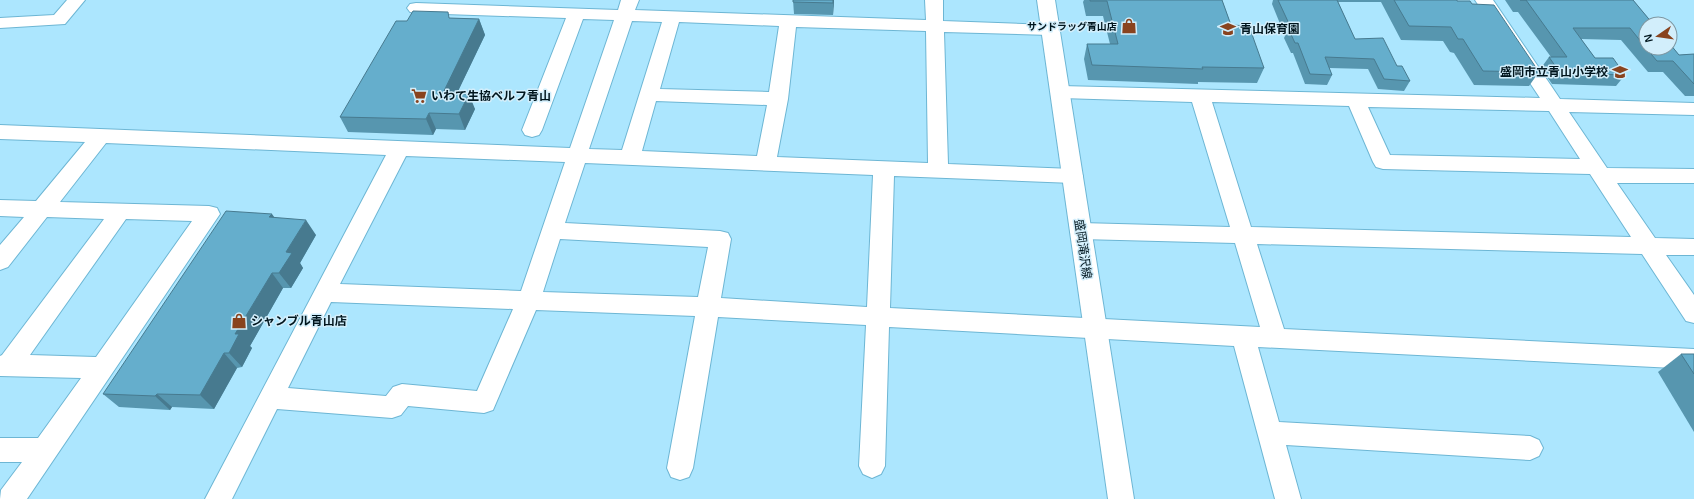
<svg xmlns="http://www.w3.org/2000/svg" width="1694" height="499" font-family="Arial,'Noto Sans JP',sans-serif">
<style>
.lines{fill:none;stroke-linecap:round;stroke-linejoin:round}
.minor-casing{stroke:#6db6d4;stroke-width:2}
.major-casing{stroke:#6db6d4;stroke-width:2}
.minor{fill:#fff;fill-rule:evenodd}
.major{fill:#fff;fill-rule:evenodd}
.wall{fill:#5796af}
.shaded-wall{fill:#477a8f}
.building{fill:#65aecc;stroke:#477a8f}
.labels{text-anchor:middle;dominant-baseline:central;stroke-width:3;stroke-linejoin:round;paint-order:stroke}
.far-poi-label{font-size:10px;font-weight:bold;fill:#00151d;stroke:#d2eefb;text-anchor:end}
.poi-label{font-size:12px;font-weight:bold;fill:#00151d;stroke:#d2eefb;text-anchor:start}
.street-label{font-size:12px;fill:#00151d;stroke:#d2eefb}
</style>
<rect width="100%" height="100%" fill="#ace6fe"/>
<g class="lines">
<defs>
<g id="minor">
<polygon points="67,0 85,0 65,24 0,28 0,18 54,15"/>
<path d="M621 0H639L635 10 926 20 925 0H943V21L1050 25 1056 26 1059 30 1056 34 1050 35 944 32 948 164 1073 169 1080 171 1083 176 1080 181 1073 183 894 176 890 308 1260 327 1235 243 1081 239 1073 237 1070 231 1073 225 1081 223 1230 227 1192 102 1061 98 1054 96 1052 92 1054 88 1061 86 1540 98 1475 0H1493L1560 99 1694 103V115L1569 112 1607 168 1694 169V183H1617L1655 238 1694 239V255H1666L1694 295V323L1686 321 1642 254 1257 244 1284 329 1694 349V369L1258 347 1279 422 1530 436 1539 440 1543 448 1539 456 1530 460 1286 445 1301 499H1275L1234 346 889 327 885 466 881 474 872 478 863 474 859 466 866 325 718 317 693 468 689 477 680 480 671 477 667 468 695 316 536 310 493 410 484 413 408 406 401 415 392 418 277 409 232 499H205L386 155 106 143 60 202 209 206 217 208 220 214 27 499H0L1 490 22 462H0V438H38L81 378 0 376V356L2 355 104 219 47 217 8 267 0 270V245L24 217 0 216V200L36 201 85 142 0 139V125L570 148 614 20 583 19 542 130 539 135 532 137 525 135 522 130 566 18 416 13 410 12 407 8 410 4 416 3 618 10ZM632 21 662 22 622 150 589 149ZM679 22 779 26 769 92 660 89ZM796 27 926 31 928 163 777 157 788 99ZM656 101 767 105 757 156 642 151ZM1212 102 1349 106 1373 162 1376 167 1383 169 1590 174 1631 237 1251 227ZM1368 107 1549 111 1580 159 1390 155ZM406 156 565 162 521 291 340 284ZM585 163 873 175 867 307 721 298 731 239 728 233 720 231 565 223ZM126 219 192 221 96 357 30 355ZM560 239 708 247 698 297 543 292ZM331 302 513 309 477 391 402 384 393 387 386 396 288 388Z"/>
</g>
<polygon id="major" points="1037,0 1055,0 1134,499 1108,499"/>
</defs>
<use href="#minor" class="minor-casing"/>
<use href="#major" class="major-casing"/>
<use href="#minor" class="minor"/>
<use href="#major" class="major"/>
</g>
<g class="wall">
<polygon points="793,0 834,0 833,15 794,14"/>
<polygon points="1084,0 1222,0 1231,25 1264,68 1257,83 1198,82 1198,84 1088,80 1084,59 1087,44 1110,44 1103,16 1086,16 1083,2"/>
<polygon points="1273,0 1457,0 1457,1 1472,4 1539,72 1529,86 1474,85 1454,53 1450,52 1443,41 1401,40 1381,2 1338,2 1355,39 1397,66 1410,81 1404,91 1378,89 1368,69 1329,68 1332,75 1327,85 1305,84 1293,53 1291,53 1284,38 1285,36 1272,4"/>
<polygon points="1505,0 1633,0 1679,55 1694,54 1694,96 1685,96 1663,72 1648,72 1621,40 1581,39 1595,58 1625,75 1616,86 1552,84 1541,68 1549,57 1551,57 1518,12 1513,12"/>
<polygon points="451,18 479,19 485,35 457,93 475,109 465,130 436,129 433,135 348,132 340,117 407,21"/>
<polygon points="275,218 316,235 300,263 303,268 291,288 283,288 250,346 252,348 242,367 237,368 214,409 172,407 170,410 119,407 103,394"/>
<polygon points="1681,354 1694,354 1694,432 1658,372"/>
</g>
<g class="shaded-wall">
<polygon points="833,0 834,0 833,15"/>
<polygon points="479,19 485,35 450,108 443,93"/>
<polygon points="469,94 475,109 465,130 459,114"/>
<polygon points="429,113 436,129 433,135 426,119"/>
<polygon points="272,214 283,229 269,217"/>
<polygon points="306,220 316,235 300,263 303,268 291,288 279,273 286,252"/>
<polygon points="272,273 283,288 250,346 252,348 242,367 229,353 235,334"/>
<polygon points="224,353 237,368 214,409 200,395"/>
<polygon points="157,394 172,407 170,410 155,396"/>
</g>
<g class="building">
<polygon points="793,0 833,0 833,3 793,2"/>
<polygon points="1090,0 1222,0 1231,25 1249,26 1264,68 1202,67 1203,69 1092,65 1087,44 1118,44 1107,1 1090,1"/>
<polygon points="1278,0 1337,0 1355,39 1383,38 1397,66 1402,66 1410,81 1384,79 1374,59 1325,57 1332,75 1310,74 1298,43 1295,43 1288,28 1291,28"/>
<polygon points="1394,0 1457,0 1457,1 1470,1 1472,4 1494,5 1539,72 1483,71 1463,39 1458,39 1451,27 1409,26"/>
<polygon points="1520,0 1633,0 1653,24 1646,24 1646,48 1630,28 1573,28 1595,58 1613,58 1625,75 1560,73 1549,57 1567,57 1526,0"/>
<polygon points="413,11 448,12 449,18 479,19 443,93 469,94 459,114 429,113 426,119 340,117 396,21 407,21"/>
<polygon points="1670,44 1679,55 1694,54 1694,84 1673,61 1657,61 1646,48 1670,48"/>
<polygon points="226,211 272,214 269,217 306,220 286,252 292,253 279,273 272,273 235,334 239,334 229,353 224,353 200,395 157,394 155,396 103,394"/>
<polygon points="1681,354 1694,354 1694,374"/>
</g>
<defs>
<symbol id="shop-bare" viewBox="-9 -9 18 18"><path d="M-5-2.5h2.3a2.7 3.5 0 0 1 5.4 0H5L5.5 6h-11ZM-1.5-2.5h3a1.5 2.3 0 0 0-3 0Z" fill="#89431e" stroke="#d2eefb" stroke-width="2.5" paint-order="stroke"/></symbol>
<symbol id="school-bare" viewBox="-9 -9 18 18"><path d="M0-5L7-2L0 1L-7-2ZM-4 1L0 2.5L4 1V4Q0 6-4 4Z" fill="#89431e" stroke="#d2eefb" stroke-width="2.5" paint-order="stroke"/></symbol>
<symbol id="supermarket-bare" viewBox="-9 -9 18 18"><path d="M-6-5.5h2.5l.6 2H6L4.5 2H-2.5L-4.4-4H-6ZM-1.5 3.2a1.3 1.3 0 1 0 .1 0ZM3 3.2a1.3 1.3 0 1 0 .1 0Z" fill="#89431e" stroke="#d2eefb" stroke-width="2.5" paint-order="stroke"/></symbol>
</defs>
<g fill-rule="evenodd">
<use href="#shop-bare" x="1118" y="15" width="22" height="22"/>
<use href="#school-bare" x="1217" y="18" width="22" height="22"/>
<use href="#school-bare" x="1609" y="61" width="22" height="22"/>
<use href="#supermarket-bare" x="408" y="85" width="22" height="22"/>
<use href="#shop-bare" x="228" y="310" width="22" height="22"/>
</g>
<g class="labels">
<g class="far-poi-label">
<text x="1117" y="26">サンドラッグ青山店</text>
</g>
<g class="poi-label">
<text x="1240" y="29">青山保育園</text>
<text x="1608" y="72" text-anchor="end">盛岡市立青山小学校</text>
<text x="431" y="96">いわて生協ベルフ青山</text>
<text x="251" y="321">シャンブル青山店</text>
</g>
<g class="street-label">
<text transform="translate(1083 249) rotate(82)">盛岡滝沢線</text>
</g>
</g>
<g transform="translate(1658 36) rotate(257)"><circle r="19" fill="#d2eefb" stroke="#7e97a2"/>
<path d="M0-3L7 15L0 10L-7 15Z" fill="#89431e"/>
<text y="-6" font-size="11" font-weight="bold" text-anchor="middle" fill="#00151d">N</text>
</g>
</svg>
